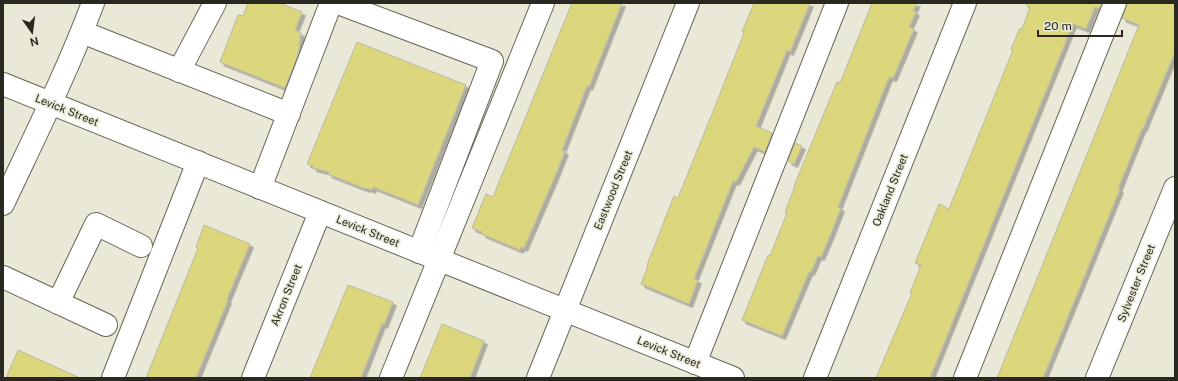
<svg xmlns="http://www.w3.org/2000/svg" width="1178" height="381" font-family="'Public Sans',sans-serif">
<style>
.building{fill:#dcd67c;stroke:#b8b8a7;filter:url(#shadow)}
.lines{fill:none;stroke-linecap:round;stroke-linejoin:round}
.minor-casing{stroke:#666556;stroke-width:24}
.major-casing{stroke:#666556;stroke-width:24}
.minor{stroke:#fff;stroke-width:22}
.major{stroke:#fff;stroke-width:22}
.labels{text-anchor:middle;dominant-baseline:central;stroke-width:3;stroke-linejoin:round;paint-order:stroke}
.street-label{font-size:11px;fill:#292922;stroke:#eae9d7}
</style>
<defs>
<filter id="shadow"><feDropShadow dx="3.5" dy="3.5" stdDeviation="0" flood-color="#0004"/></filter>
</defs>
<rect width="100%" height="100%" fill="#eae9d7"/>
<g class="building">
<polygon points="248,3 279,3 302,12 295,30 301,33 298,55 285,88 220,62 238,15 243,16"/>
<polygon points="572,3 622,3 589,87 587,86 562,150 565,151 556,174 524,248 521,247 520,250 482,234 482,232 472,228 486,194 493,197"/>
<polygon points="754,3 810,3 790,52 787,50 756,126 772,133 765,152 754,147 736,182 733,181 694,279 698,280 689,304 641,284 648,266 647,265 674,196 678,198 714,109 744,33 742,32"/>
<polygon points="872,3 917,3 913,11 916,12 909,27 914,29 893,78 889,77 838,207 841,208 830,236 821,257 818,256 811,272 809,272 782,336 742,320 768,255 770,256 787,213 785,212 795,186 794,186 837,82 840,83"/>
<polygon points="1024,3 1102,3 1099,9 1095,7 1086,29 1073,24 930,378 876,378 912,293 910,293 921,265 915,263 939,204 949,209 1013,50 1011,49 1020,28 1022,29 1030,7"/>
<polygon points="1127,3 1175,3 1175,52 1143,129 1142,129 1118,189 1120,189 1043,378 997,378 1139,25 1122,18"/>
<polygon points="357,42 466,85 418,205 373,187 372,190 367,188 366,189 328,174 329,172 313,168 313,166 307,164"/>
<polygon points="795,143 802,146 794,164 788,161"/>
<polygon points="204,225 250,244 227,299 228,300 196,378 146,378 198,248 196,247"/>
<polygon points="348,285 393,302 384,325 382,324 361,378 310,378"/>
<polygon points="442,324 484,341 470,378 420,378"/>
<polygon points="18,350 80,378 6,378"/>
</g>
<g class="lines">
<defs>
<g id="minor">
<polyline points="338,3 492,61 419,252"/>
<polyline points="82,32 289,114"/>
<polyline points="179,71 215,3"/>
<polyline points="260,188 331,3"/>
<polyline points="3,277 106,325"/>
<polyline points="58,303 96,224 141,246"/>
<polyline points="695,363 837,3"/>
<polyline points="113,378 198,162"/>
<polyline points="253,378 320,212"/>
<polyline points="391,378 543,3"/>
<polyline points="538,378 688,3"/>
<polyline points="815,378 965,3"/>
<polyline points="965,378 1115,3"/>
<polyline points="1097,378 1175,188"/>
</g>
<g id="major">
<polyline points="3,84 733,378"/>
<path d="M3 204C34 138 67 72 93 3"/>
</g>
</defs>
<use href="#minor" class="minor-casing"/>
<use href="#major" class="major-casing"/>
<use href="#minor" class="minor"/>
<use href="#major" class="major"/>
</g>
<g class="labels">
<g class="street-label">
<text transform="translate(67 110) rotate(22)">Levick Street</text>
<text transform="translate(613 190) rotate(-68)">Eastwood Street</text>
<text transform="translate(890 190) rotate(-68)">Oakland Street</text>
<text transform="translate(368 231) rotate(22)">Levick Street</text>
<text transform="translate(1136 283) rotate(-68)">Sylvester Street</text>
<text transform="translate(286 295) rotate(-68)">Akron Street</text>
<text transform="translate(669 352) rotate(22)">Levick Street</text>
</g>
</g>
<rect width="1178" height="381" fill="none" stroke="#292922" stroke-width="8"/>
<g transform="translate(32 32) rotate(166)" stroke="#eae9d7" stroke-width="3" paint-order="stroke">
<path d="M0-3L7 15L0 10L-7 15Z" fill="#292922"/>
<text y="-6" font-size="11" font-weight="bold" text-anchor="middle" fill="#292922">N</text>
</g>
<path d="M1038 30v6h84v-6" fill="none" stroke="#292922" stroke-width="2"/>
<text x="1044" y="30" font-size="12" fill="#292922" stroke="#eae9d7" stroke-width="3" paint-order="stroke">20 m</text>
</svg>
